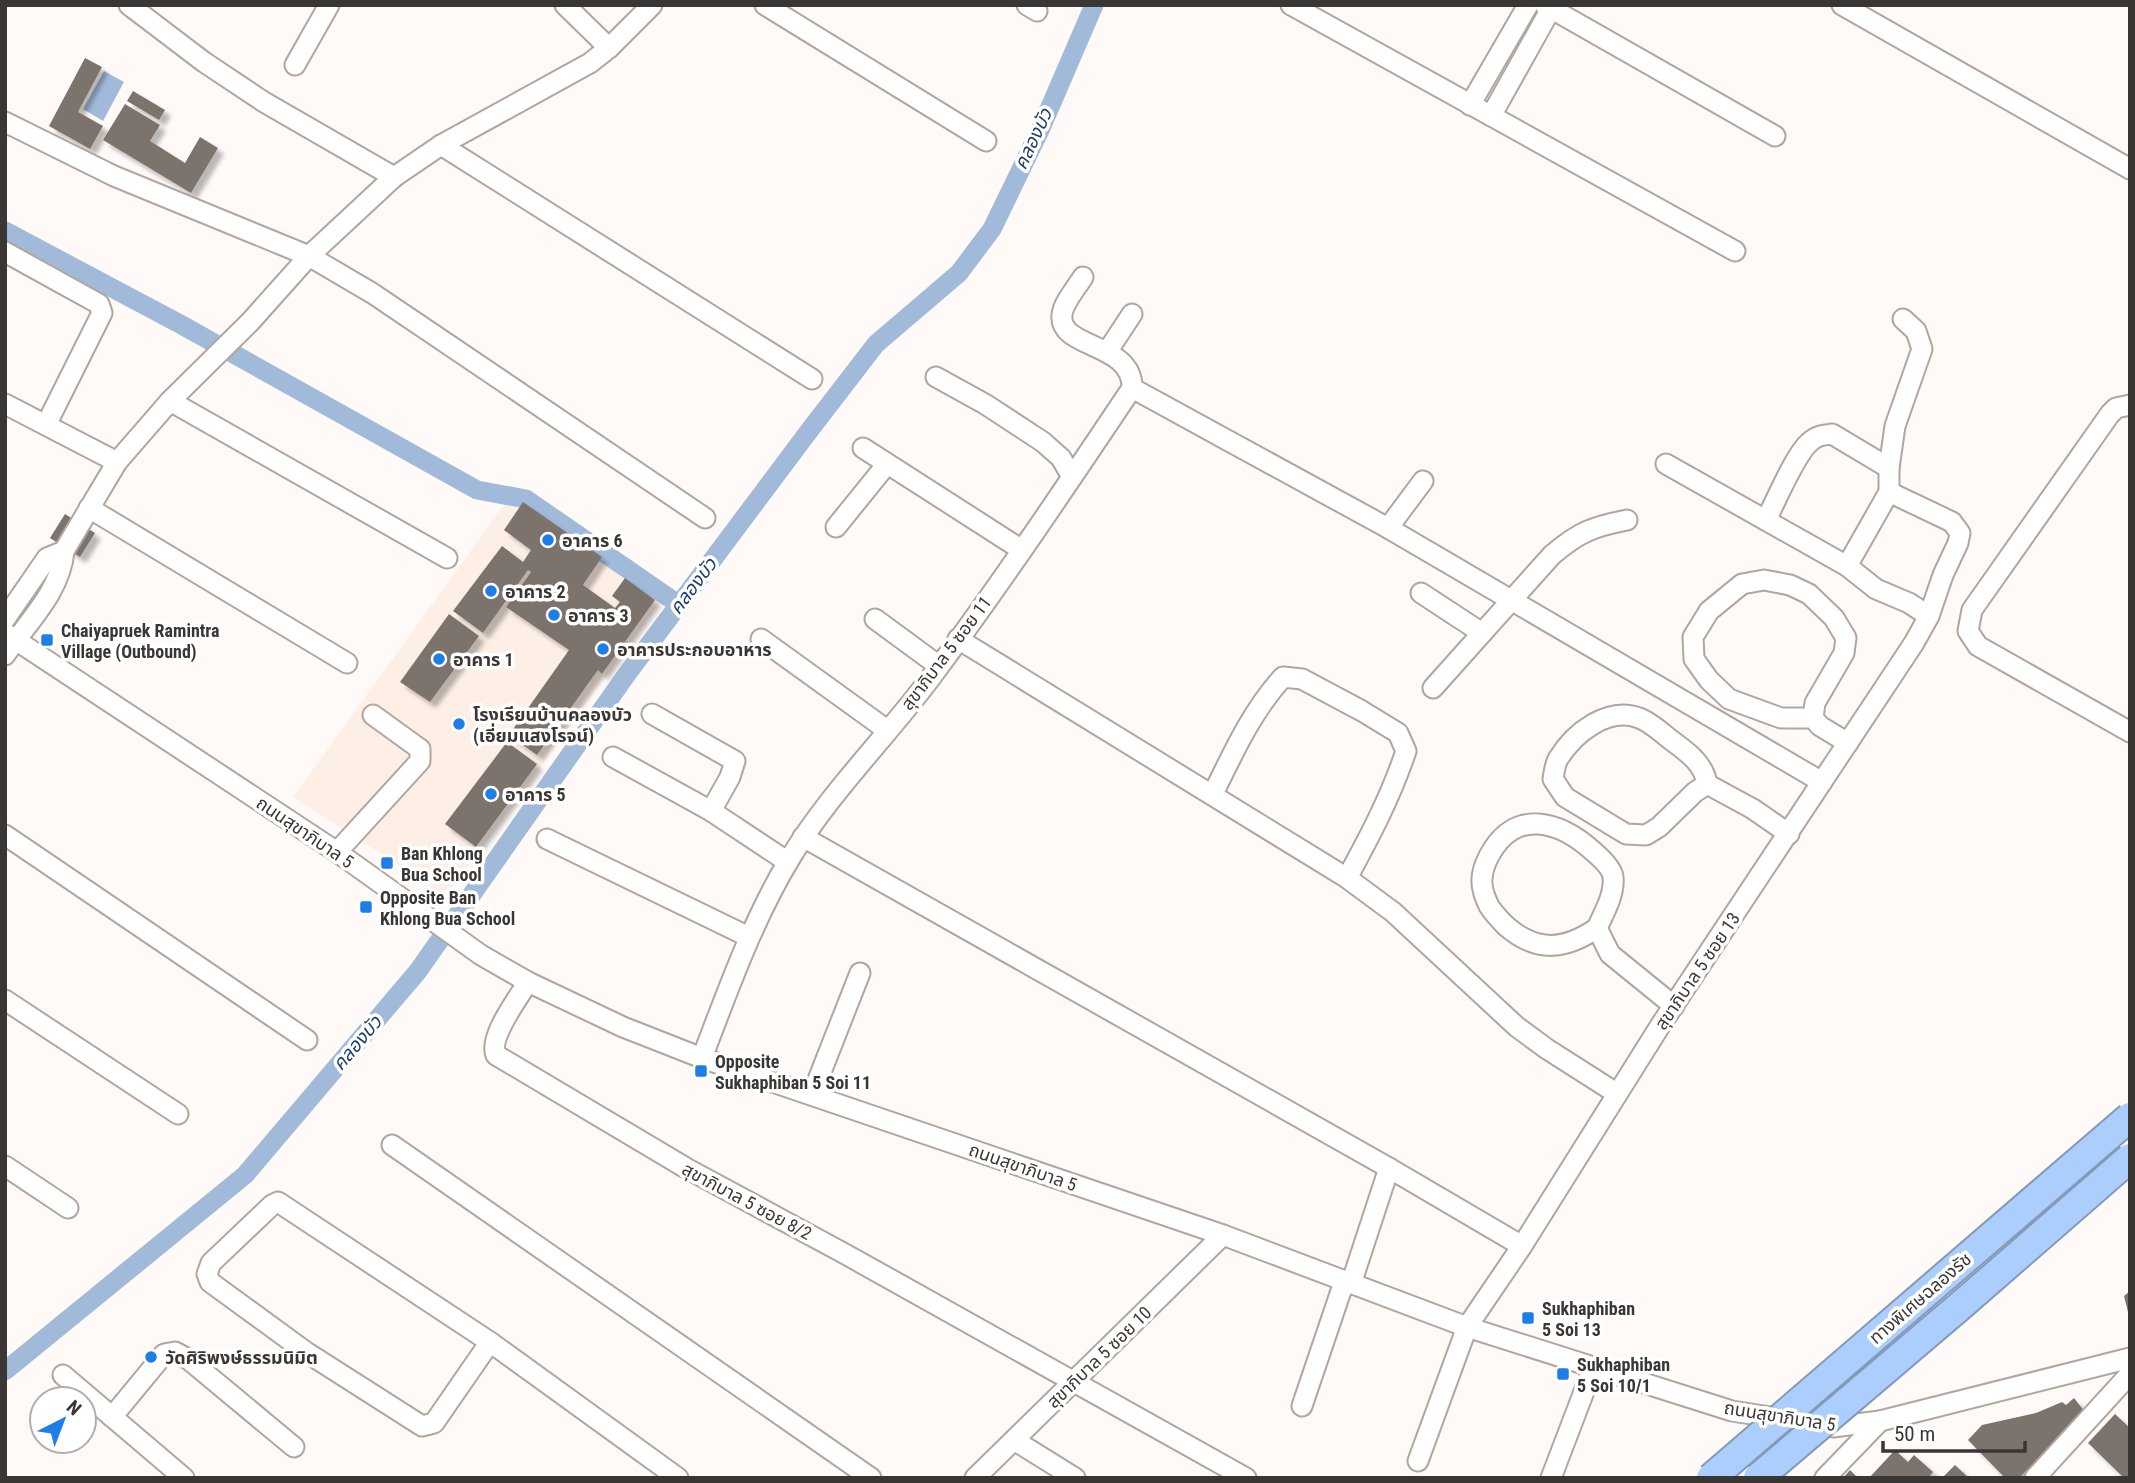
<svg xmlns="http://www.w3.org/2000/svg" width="2135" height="1483" font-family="'Roboto Condensed','Noto Sans Thai',sans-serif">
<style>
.built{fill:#feefe6}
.water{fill:#a1bada}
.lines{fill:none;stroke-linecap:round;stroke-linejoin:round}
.canal{stroke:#a1bada;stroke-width:19}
.building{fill:#7d736d;filter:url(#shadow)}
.minor-casing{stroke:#b1a69f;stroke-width:23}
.minor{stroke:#fff;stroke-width:19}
.highway-bridge-casing{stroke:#8399b6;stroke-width:32;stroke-linecap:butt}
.highway-bridge{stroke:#abcefc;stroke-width:28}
.poi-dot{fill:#1e7ee7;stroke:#fff;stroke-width:2.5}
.labels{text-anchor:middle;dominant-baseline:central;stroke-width:7;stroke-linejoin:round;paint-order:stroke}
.poi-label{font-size:18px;font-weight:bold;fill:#3a3633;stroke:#fff;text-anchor:start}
.street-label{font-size:18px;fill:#3a3633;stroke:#fff}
.water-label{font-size:19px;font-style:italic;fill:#1c3e68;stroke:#fff}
</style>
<defs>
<filter id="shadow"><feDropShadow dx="6" dy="6" stdDeviation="2" flood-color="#0004"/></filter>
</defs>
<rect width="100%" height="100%" fill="#fffaf7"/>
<polygon class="built" points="523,502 661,601 446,896 293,797 503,506"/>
<polygon class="water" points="104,71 124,82 103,121 83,109"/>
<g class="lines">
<g class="canal">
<polyline points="5,231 180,324 477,490 526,499 678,604"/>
<polyline points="5,1371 245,1175 418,971 627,674 809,431 876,344 959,273 992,229 1041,128 1094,5"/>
</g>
</g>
<g class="building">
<polygon points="85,58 102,67 78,112 103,126 90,149 49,126"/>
<polygon points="133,91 165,110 159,120 127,101"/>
<polygon points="125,104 160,125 150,141 185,163 200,137 218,148 191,193 103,140"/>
<polygon points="523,502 602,557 583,585 615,608 620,602 612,596 625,578 655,600 602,674 598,670 537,755 509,735 569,650 506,607 531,572 528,570 483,633 453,611 502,546 523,562 531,550 504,530"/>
<polygon points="65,514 95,533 80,557 50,538"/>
<polygon points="449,614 479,636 430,702 400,682"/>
<polygon points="507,742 537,764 476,847 445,824"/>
<polygon points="2130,1291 2130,1316 2129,1316 2124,1296"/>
<polygon points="2074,1398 2085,1412 2019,1478 2005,1478 1968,1440 1982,1425 2036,1413 2062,1402 2066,1405"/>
<polygon points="2115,1414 2130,1428 2130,1478 2124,1478 2088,1443"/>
<polygon points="1895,1450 1908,1462 1914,1455 1933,1472 1928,1478 1869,1478"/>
<polygon points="1955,1465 1969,1478 1942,1478"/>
<polygon points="1850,1470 1858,1478 1843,1478"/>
</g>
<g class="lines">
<defs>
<g id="minor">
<polyline points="129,5 204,62 264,102 394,177"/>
<polyline points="565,5 609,48"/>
<polyline points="765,5 986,141"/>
<polyline points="1027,5 1037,11"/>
<polyline points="1291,5 1735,251"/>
<polyline points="1545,5 1775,136"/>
<polyline points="1842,5 2130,169"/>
<polyline points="295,65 329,5"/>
<polyline points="1470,105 1528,5"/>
<polyline points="1491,116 1553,5"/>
<polyline points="5,122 114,176 309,256 372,293 705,518"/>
<polyline points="441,145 812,379"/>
<polyline points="5,252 99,304 102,313 46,425"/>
<polyline points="1107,352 1132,314"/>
<polyline points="936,377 985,404 1043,442 1061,458 1072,477"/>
<polyline points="1132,388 1388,528 1822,782"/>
<polyline points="170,401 447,558"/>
<polyline points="5,404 117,462"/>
<polyline points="2130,405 2116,408 2110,414 1972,610 1968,631 1978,646 2130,732"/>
<polyline points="863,448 1022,550"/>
<polyline points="1666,464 1847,566 1876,589 1909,603 1929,616"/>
<polyline points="89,508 347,663"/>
<path d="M1766 520C1776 501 1796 452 1811 441 1818 435 1824 435 1832 434L1889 468"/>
<polyline points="836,527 887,464"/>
<polyline points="1388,528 1423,481"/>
<polyline points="1847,566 1889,492 1889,468 1895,426 1922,349 1916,331 1903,319"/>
<polyline points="1421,593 1482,633"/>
<polyline points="5,619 47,558 64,551"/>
<polyline points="875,619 939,666"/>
<polyline points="5,633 337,852 481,955 528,982 623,1027 702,1058 1223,1235 1467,1327 1732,1411 1833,1427 1880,1421 2130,1358"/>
<polyline points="761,639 887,730"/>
<polyline points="958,639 1347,878 1393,912 1517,1027 1547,1049 1616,1093"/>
<path d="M5 655C27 623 61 591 64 551L117 462 170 401 251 321 309 256 394 177 441 145 590 63 609 48 652 5"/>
<path d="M1433 688 1552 555C1579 532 1592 527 1627 520"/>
<polyline points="652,714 735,761 730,777 711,811"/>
<polyline points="1813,718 1781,718 1729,699 1709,680 1694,659 1693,637 1709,611 1742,584 1764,580 1790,585 1809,594 1834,618 1846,638 1844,653 1815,703 1813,718 1820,726 1848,743"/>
<polyline points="613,757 711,811 788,862"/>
<path d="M1707 784C1704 765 1690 754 1675 743 1664 735 1651 722 1639 718 1608 706 1574 733 1558 759 1555 764 1554 773 1553 779L1565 797 1626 834 1646 835 1659 827 1695 792 1707 784 1753 809 1789 834"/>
<path d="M1213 794C1233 753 1252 711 1283 677L1302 679 1362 711 1398 733 1406 751C1391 796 1370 836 1347 878"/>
<polyline points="5,835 307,1040"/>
<polyline points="803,837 1389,1168 1522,1246"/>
<polyline points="547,839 749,937"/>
<polyline points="337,852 420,761 420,749 373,715"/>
<path d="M1597 928C1565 950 1537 953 1506 926 1499 919 1494 914 1489 906 1480 888 1479 875 1489 856 1515 807 1560 821 1594 852 1601 858 1612 868 1613 877 1615 894 1604 913 1597 928L1610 954 1674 1006"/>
<path d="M528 982C518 998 488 1038 496 1055L686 1168 847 1255 1246 1478"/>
<polyline points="5,1000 178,1114"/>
<path d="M702 1058C728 990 752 922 789 860 829 793 886 738 932 676 1002 582 1067 485 1132 388 1133 342 1058 349 1062 315 1063 303 1077 287 1083 277"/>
<polyline points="812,1095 860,973"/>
<polyline points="392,1145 871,1478"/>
<polyline points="5,1166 68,1208"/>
<polyline points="1351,1284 1389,1168"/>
<polyline points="490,1342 434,1423 422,1426 306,1352 210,1282 207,1274 211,1263 272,1205 278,1202 490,1342 678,1478"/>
<polyline points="63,1375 184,1478"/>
<polyline points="1302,1406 1344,1282"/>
<polyline points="112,1417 164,1354 175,1352 188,1359 294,1447"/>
<polyline points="1014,1440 1075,1478"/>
<polyline points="1418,1461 1467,1327 1522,1246 1660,1026 1914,643 1929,616 1943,575 1958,543 1960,533 1952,522 1889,492"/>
<polyline points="975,1478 1223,1235"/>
<polyline points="1551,1478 1593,1368"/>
<polyline points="1825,1478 1880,1421"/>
<polyline points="2035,1478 2130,1374"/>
</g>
</defs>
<use href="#minor" class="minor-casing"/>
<use href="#minor" class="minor"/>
<defs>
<g id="highway-bridge">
<polyline points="1711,1478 2130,1117"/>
<polyline points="1758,1478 1960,1306 2130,1158"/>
</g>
</defs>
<use href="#highway-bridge" class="highway-bridge-casing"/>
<use href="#highway-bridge" class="highway-bridge"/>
</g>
<g class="poi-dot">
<circle cx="548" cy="540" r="7"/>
<circle cx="491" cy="591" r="7"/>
<circle cx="554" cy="615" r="7"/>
<rect x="40" y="633" width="14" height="14" rx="3.5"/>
<circle cx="603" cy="649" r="7"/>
<circle cx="439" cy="659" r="7"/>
<circle cx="459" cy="724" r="7"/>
<circle cx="491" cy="794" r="7"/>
<rect x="380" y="856" width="14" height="14" rx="3.5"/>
<rect x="359" y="900" width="14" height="14" rx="3.5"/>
<rect x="694" y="1064" width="14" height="14" rx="3.5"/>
<rect x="1521" y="1311" width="14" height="14" rx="3.5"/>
<circle cx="151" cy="1357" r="7"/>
<rect x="1556" y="1367" width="14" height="14" rx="3.5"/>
</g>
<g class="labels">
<g class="poi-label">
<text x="562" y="540">อาคาร 6</text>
<text x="505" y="591">อาคาร 2</text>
<text x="568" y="615">อาคาร 3</text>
<text x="61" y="630">Chaiyapruek Ramintra<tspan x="61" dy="21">Village (Outbound)</tspan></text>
<text x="617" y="649">อาคารประกอบอาหาร</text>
<text x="453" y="659">อาคาร 1</text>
<text x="473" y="714">โรงเรียนบ้านคลองบัว<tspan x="473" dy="21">(เอี่ยมแสงโรจน์)</tspan></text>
<text x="505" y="794">อาคาร 5</text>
<text x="401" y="853">Ban Khlong<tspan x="401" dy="21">Bua School</tspan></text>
<text x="380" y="897">Opposite Ban<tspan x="380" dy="21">Khlong Bua School</tspan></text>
<text x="715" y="1061">Opposite<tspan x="715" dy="21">Sukhaphiban 5 Soi 11</tspan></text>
<text x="1542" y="1308">Sukhaphiban<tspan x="1542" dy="21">5 Soi 13</tspan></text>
<text x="165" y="1357">วัดศิริพงษ์ธรรมนิมิต</text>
<text x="1577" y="1364">Sukhaphiban<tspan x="1577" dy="21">5 Soi 10/1</tspan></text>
</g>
<g class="street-label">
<text transform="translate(946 653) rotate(-53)">สุขาภิบาล 5 ซอย 11</text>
<text transform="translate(305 832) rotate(34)">ถนนสุขาภิบาล 5</text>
<text transform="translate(1697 971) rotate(-56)">สุขาภิบาล 5 ซอย 13</text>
<text transform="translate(1023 1167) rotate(19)">ถนนสุขาภิบาล 5</text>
<text transform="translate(747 1201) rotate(28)">สุขาภิบาล 5 ซอย 8/2</text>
<text transform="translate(1920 1298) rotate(-41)">ทางพิเศษฉลองรัช</text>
<text transform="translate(1099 1357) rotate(-44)">สุขาภิบาล 5 ซอย 10</text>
<text transform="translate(1780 1416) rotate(9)">ถนนสุขาภิบาล 5</text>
</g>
<g class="water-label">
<text transform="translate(1033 139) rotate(-65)">คลองบัว</text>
<text transform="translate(693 586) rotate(-53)">คลองบัว</text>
<text transform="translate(357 1043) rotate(-50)">คลองบัว</text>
</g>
</g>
<rect width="2135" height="1483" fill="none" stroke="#3a3633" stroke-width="14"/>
<g transform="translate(63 1420) rotate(42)"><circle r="33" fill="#ffffff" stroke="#b0afad" stroke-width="2"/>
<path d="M0-5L12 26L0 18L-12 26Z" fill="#1e7ee7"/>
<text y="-10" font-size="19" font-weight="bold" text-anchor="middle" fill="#3a3633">N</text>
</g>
<path d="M1883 1441v10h142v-10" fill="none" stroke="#3a3633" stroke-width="3.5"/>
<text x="1894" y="1441" font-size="21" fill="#3a3633" stroke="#ffffff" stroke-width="5" paint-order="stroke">50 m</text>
</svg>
